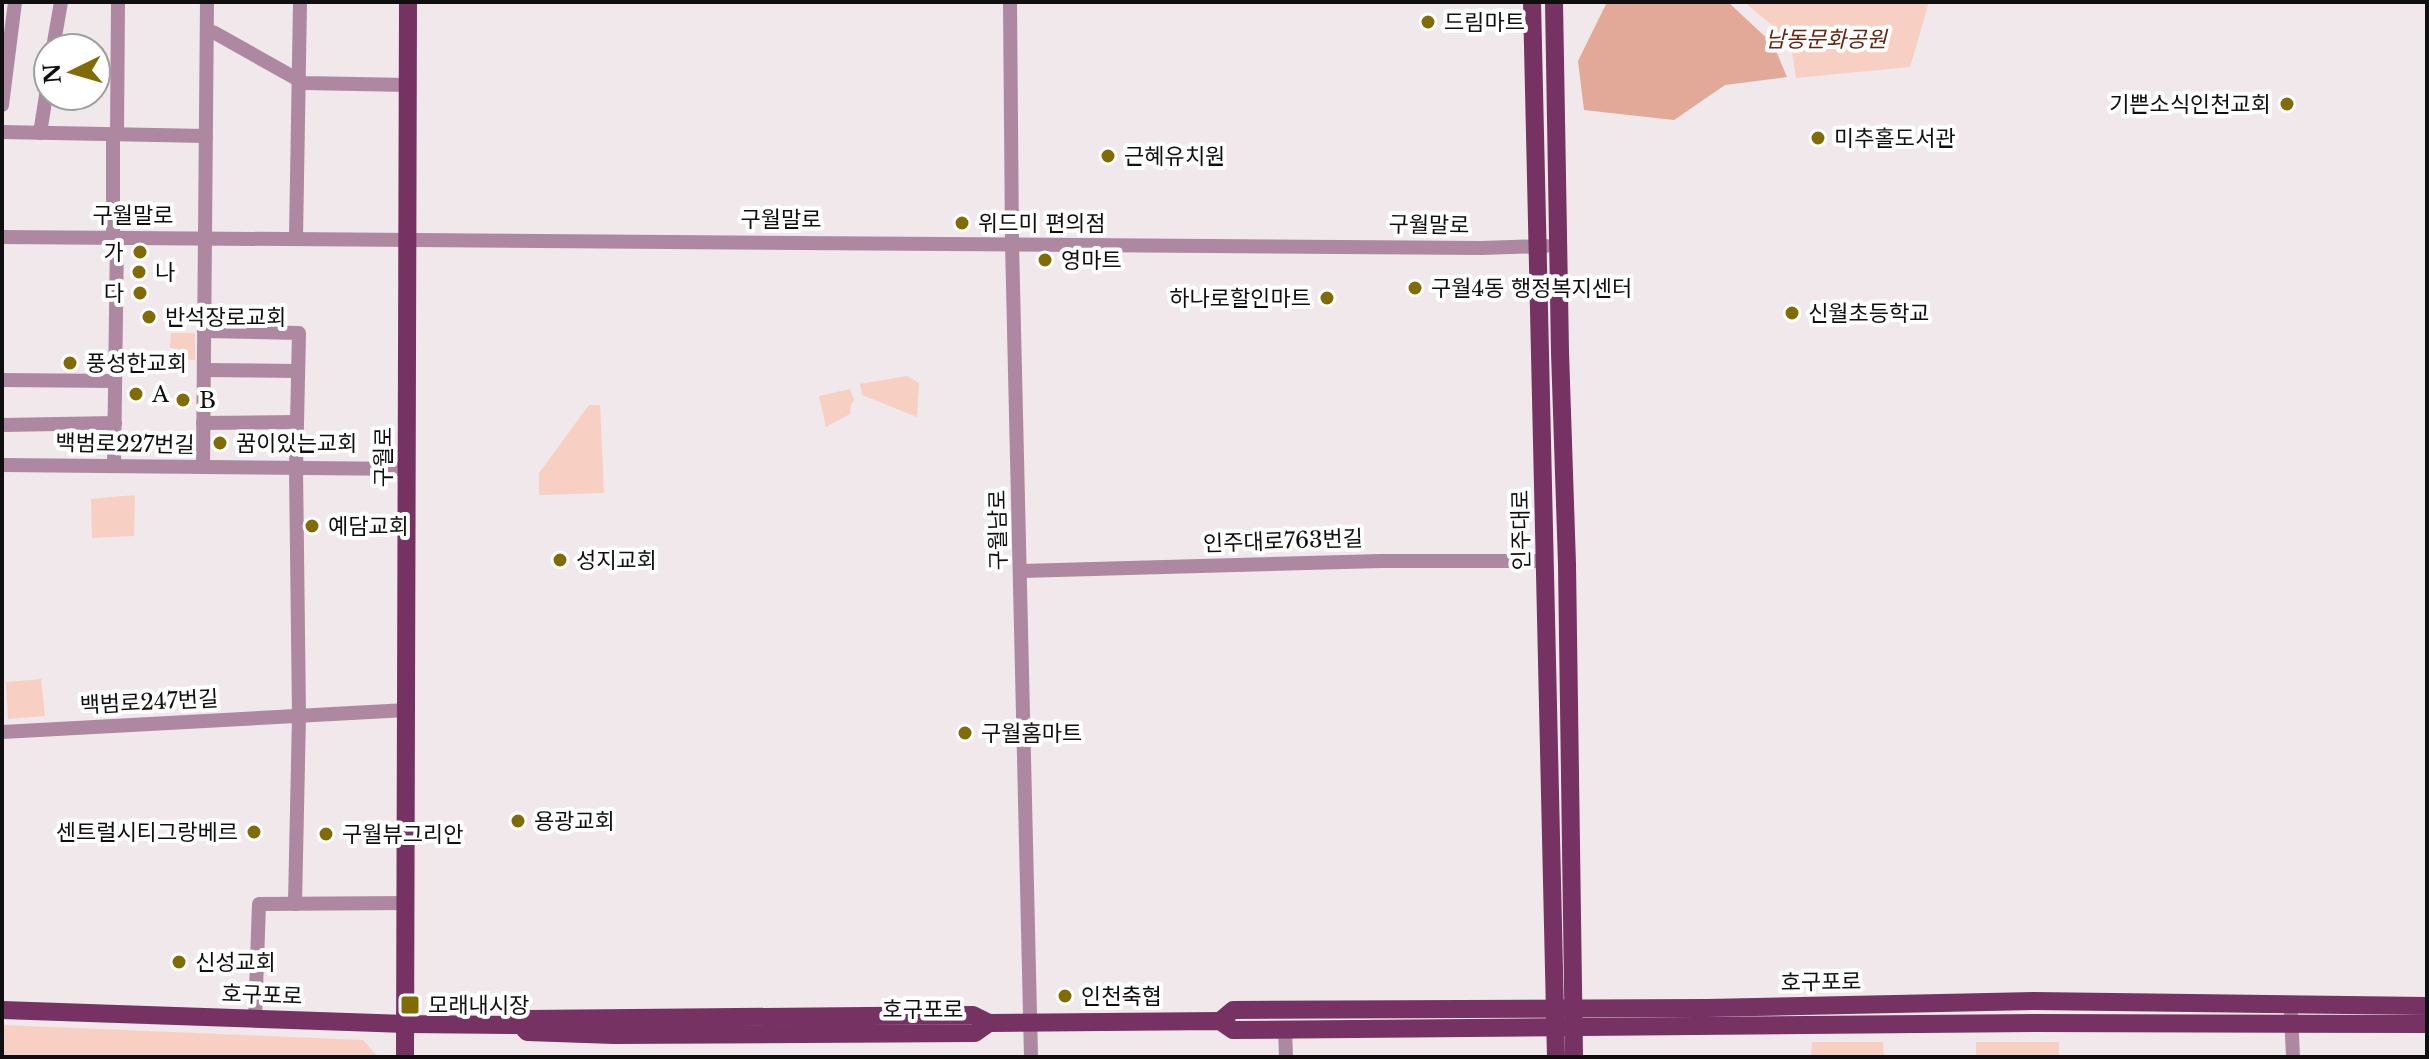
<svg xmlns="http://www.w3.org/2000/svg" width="2429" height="1059" font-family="'Libre Baskerville','Noto Sans KR',serif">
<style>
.green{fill:#f8cfc3}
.forest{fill:#e3a998}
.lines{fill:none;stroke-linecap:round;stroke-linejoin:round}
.minor{stroke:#ae87a0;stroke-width:14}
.major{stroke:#763262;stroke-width:18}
.poi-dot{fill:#806b04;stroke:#fff;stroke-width:3}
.labels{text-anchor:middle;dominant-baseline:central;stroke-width:8;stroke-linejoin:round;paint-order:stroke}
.poi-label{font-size:22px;fill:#100e0e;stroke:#fff;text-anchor:start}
.park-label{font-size:22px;font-style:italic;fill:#68240e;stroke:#fff}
.street-label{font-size:22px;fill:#100e0e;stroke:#fff}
</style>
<rect width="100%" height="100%" fill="#f0e8ea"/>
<g class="green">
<polygon points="1744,2 1929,2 1910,67 1796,78 1792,52 1773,26"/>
<polygon points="171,333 195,333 195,360 176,359 175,349 170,348"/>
<polygon points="907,376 919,383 917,417 862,395 860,384"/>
<polygon points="850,389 854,400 851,405 850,414 826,427 819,396"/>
<polygon points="589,405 600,405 604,493 539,495 539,473"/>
<polygon points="135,495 134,536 92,538 91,499"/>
<polygon points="41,679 45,716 8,719 6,682"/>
<polygon points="2,1025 363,1040 378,1057 2,1057"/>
<polygon points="1812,1042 1883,1042 1884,1057 1811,1057"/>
<rect x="1976" y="1042" width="83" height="15"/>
</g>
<polygon class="forest" points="1607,2 1728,2 1773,44 1787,77 1725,85 1674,120 1584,110 1578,61"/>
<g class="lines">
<g class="minor">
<polyline points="1010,2 1012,243 1031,1057"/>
<polyline points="207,30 215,33 304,83 408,85"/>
<polyline points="53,48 61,2"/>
<polyline points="2,105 15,2"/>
<polyline points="2,132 206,136"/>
<polyline points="40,133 48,83"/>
<polyline points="117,134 118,2"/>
<polyline points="2,237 1481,248 1546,246"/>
<polyline points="113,237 113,134"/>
<polyline points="296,238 300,2"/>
<polyline points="204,331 299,333 296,468 299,716 295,904"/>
<polyline points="204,370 298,371"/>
<polyline points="2,380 115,381"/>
<polyline points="203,423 297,422"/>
<polyline points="2,425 115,423"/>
<polyline points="2,465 408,469"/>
<polyline points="114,466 117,237"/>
<polyline points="203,467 207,2"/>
<polyline points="1021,571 1381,561 1546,561"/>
<polyline points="2,732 407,710"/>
<polyline points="2291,1013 2293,1057"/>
<polyline points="255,1019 259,904 407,903"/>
<polyline points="1285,1030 1286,1057"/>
</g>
<g class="major">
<polyline points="1532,2 1556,1057"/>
<polyline points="1554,2 1560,352 1567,564 1574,1057"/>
<polyline points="2,1010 406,1024 521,1025 527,1019 973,1015 989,1023 1220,1021 1233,1030 2034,1023 2427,1024"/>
<polyline points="1220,1021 1233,1010 1707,1008 2034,1001 2427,1006"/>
<polyline points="521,1025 527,1032 614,1035 975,1033 989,1023"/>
<polyline points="405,1057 408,2"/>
</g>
</g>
<g class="poi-dot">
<circle cx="1428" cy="22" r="8"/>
<circle cx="2287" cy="104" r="8"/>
<circle cx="1818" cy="138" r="8"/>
<circle cx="1108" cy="156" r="8"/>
<circle cx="962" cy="223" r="8"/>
<circle cx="140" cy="252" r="8"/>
<circle cx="1045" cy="260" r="8"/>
<circle cx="139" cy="272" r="8"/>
<circle cx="1415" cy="288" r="8"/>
<circle cx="140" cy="293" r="8"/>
<circle cx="1327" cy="298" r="8"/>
<circle cx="1792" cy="313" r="8"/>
<circle cx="149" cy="317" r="8"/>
<circle cx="70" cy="363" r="8"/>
<circle cx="136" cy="394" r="8"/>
<circle cx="183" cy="400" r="8"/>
<circle cx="220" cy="443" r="8"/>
<circle cx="312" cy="526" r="8"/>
<circle cx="560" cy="560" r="8"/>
<circle cx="965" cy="733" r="8"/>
<circle cx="518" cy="821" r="8"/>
<circle cx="254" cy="832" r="8"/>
<circle cx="326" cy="834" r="8"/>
<circle cx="179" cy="962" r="8"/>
<circle cx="1065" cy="996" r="8"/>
<rect x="400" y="995" width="20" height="20" rx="4"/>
</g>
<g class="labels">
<g class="poi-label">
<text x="1444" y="22">드림마트</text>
<text x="2271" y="104" text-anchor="end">기쁜소식인천교회</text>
<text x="1834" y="138">미추홀도서관</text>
<text x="1124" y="156">근혜유치원</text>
<text x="978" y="223">위드미 편의점</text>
<text x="124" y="252" text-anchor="end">가</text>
<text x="1061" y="260">영마트</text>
<text x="155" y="272">나</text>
<text x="1431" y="288">구월4동 행정복지센터</text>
<text x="124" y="293" text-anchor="end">다</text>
<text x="1311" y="298" text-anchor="end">하나로할인마트</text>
<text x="1808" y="313">신월초등학교</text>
<text x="165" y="317">반석장로교회</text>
<text x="86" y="363">풍성한교회</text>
<text x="152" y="394">A</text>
<text x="199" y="400">B</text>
<text x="236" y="443">꿈이있는교회</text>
<text x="328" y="526">예담교회</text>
<text x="576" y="560">성지교회</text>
<text x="981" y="733">구월홈마트</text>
<text x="534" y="821">용광교회</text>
<text x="238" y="832" text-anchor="end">센트럴시티그랑베르</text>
<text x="342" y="834">구월뷰그리안</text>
<text x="195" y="962">신성교회</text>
<text x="1081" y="996">인천축협</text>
<text x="428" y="1005">모래내시장</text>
</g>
<g class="park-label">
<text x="1826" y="39">남동문화공원</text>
</g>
<g class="street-label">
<text x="133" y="215">구월말로</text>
<text x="781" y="219">구월말로</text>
<text transform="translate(1429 225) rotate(1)">구월말로</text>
<text transform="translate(125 444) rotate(1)">백범로227번길</text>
<text transform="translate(383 457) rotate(-90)">구월로</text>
<text transform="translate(998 530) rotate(-91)">구월남로</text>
<text transform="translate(1521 530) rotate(-91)">인주대로</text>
<text transform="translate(1283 541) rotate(-2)">인주대로763번길</text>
<text transform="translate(149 702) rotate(-3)">백범로247번길</text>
<text transform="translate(1821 982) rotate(-1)">호구포로</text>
<text transform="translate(262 995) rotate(2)">호구포로</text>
<text x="923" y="1009">호구포로</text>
</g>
</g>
<rect width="2429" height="1059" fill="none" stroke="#100e0e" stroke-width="8"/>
<g transform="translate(72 72) rotate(265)"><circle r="38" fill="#ffffff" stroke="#9f9f9f" stroke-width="2"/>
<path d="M0-6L14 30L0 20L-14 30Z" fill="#806b04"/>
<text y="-12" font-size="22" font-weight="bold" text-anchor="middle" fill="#100e0e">N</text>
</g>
</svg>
